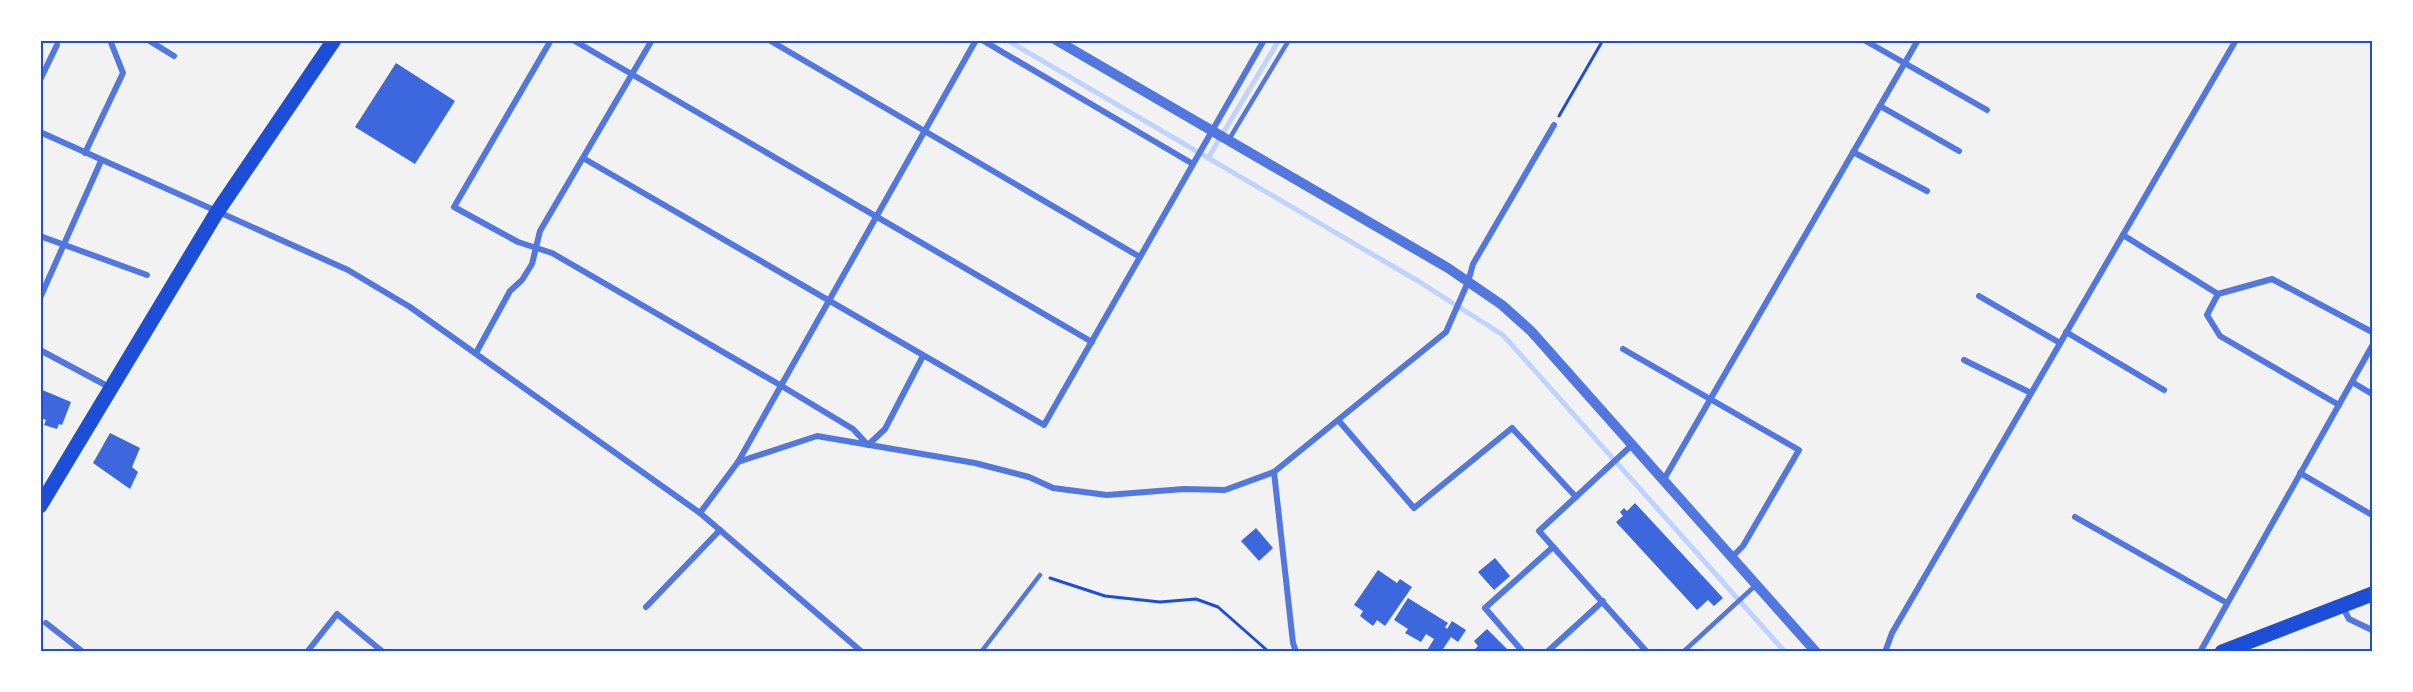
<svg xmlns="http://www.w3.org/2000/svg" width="2413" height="692" font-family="'Exo 2',sans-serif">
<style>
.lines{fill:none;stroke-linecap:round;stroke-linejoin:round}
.stream{stroke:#bfd3fe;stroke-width:5}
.building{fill:#3d67dc}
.path{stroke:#1d4ed8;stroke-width:3}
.service{stroke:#5277de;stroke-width:4.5}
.minor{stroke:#5277de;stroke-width:6}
.tertiary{stroke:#5277de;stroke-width:10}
.primary{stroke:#1d4ed8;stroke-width:15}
.neatline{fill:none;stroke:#1d4ed8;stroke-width:2}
</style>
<rect width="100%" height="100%" fill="#f2f2f2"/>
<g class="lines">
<g class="stream">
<polyline points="1007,40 1418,281 1503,335 1785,652"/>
<polyline points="1208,158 1279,40"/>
</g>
</g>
<g class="building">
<polygon points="396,63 455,101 415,164 355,127"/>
<polygon points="40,389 71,402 62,425 59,424 57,429 44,425 46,420 40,418"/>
<polygon points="110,433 140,448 132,467 138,472 130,489 93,463"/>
<polygon points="1635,503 1723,598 1714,606 1708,600 1697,610 1616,522 1623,516 1620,512 1624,508 1627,511"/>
<polygon points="1256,528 1273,548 1259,561 1241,541"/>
<polygon points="1495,558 1510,576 1494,590 1478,572"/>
<polygon points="1378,570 1397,583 1400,579 1412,587 1385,626 1377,620 1373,626 1360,616 1363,611 1354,605"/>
<polygon points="1408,598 1448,623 1445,627 1447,629 1452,621 1466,630 1458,642 1451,637 1441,652 1426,652 1434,639 1426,634 1421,642 1405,633 1408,629 1394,620"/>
<polygon points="1487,629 1508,650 1507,652 1476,652 1474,650 1478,646 1474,641"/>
</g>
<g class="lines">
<g class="path">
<polyline points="1559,116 1603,40"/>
<polyline points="1050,578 1105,596 1160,602 1196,599 1218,607 1269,652"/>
</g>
<g class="service">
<polyline points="1228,141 1289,40"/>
<polyline points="981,652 1040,575"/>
<polyline points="1683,652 1756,585"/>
</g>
<g class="minor">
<polyline points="148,40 174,56"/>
<polyline points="551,40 454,207 518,242 552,253 780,385 853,429 868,445 885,429 923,356"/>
<polyline points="573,40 1092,342"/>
<polyline points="769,40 1140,257"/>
<polyline points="982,40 1193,164"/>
<polyline points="1864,40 1987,110"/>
<polyline points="40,80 57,45"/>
<polyline points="1880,106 1959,151"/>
<polyline points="40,132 348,270 410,307 700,513 862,652"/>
<polyline points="1853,152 1927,191"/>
<polyline points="85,153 123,73 110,40"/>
<polyline points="583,158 1044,425 1264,40"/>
<polyline points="2123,235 2218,294 2272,279 2372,332"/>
<polyline points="40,236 147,275"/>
<polyline points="2218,294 2207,315 2220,336 2339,405"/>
<polyline points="1979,296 2060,343"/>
<polyline points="40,298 101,161"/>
<polyline points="2066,332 2164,390"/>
<polyline points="1623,349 1799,450 1743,546 1732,557"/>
<polyline points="40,350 111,388"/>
<polyline points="476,353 510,291 522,280 532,264 540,231 652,40"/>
<polyline points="1964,360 2031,393"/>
<polyline points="2352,382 2372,394"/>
<polyline points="1339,421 1414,508 1512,428 1576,497"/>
<polyline points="1632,445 1539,531 1647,652"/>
<polyline points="738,462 817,436 975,463 1029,477 1053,488 1107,495 1184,489 1225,490 1274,472 1446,332 1468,282 1473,264 1554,125"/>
<polyline points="1274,472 1293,643 1296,652"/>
<polyline points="2300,473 2372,515"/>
<polyline points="1663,481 1918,40"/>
<polyline points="700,513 738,462 976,40"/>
<polyline points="2075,517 2227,603"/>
<polyline points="2342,606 2349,619 2372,630"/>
<polyline points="646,607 720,530"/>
<polyline points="46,623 83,652"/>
<polyline points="307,652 337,614 383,652"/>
<polyline points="1523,652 1485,608 1553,547"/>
<polyline points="1547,652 1603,601"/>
<polyline points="1885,652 1892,633 2236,40"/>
<polyline points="2200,652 2372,346"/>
</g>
<polyline class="tertiary" points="1056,40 1448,268 1502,305 1531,331 1816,652"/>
<g class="primary">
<polyline points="40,506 217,212 334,40"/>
<polyline points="2222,652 2372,594"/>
</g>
</g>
<rect width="2413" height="692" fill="none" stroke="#ffffff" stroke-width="84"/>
<rect x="42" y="42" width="2329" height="608" class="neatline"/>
</svg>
